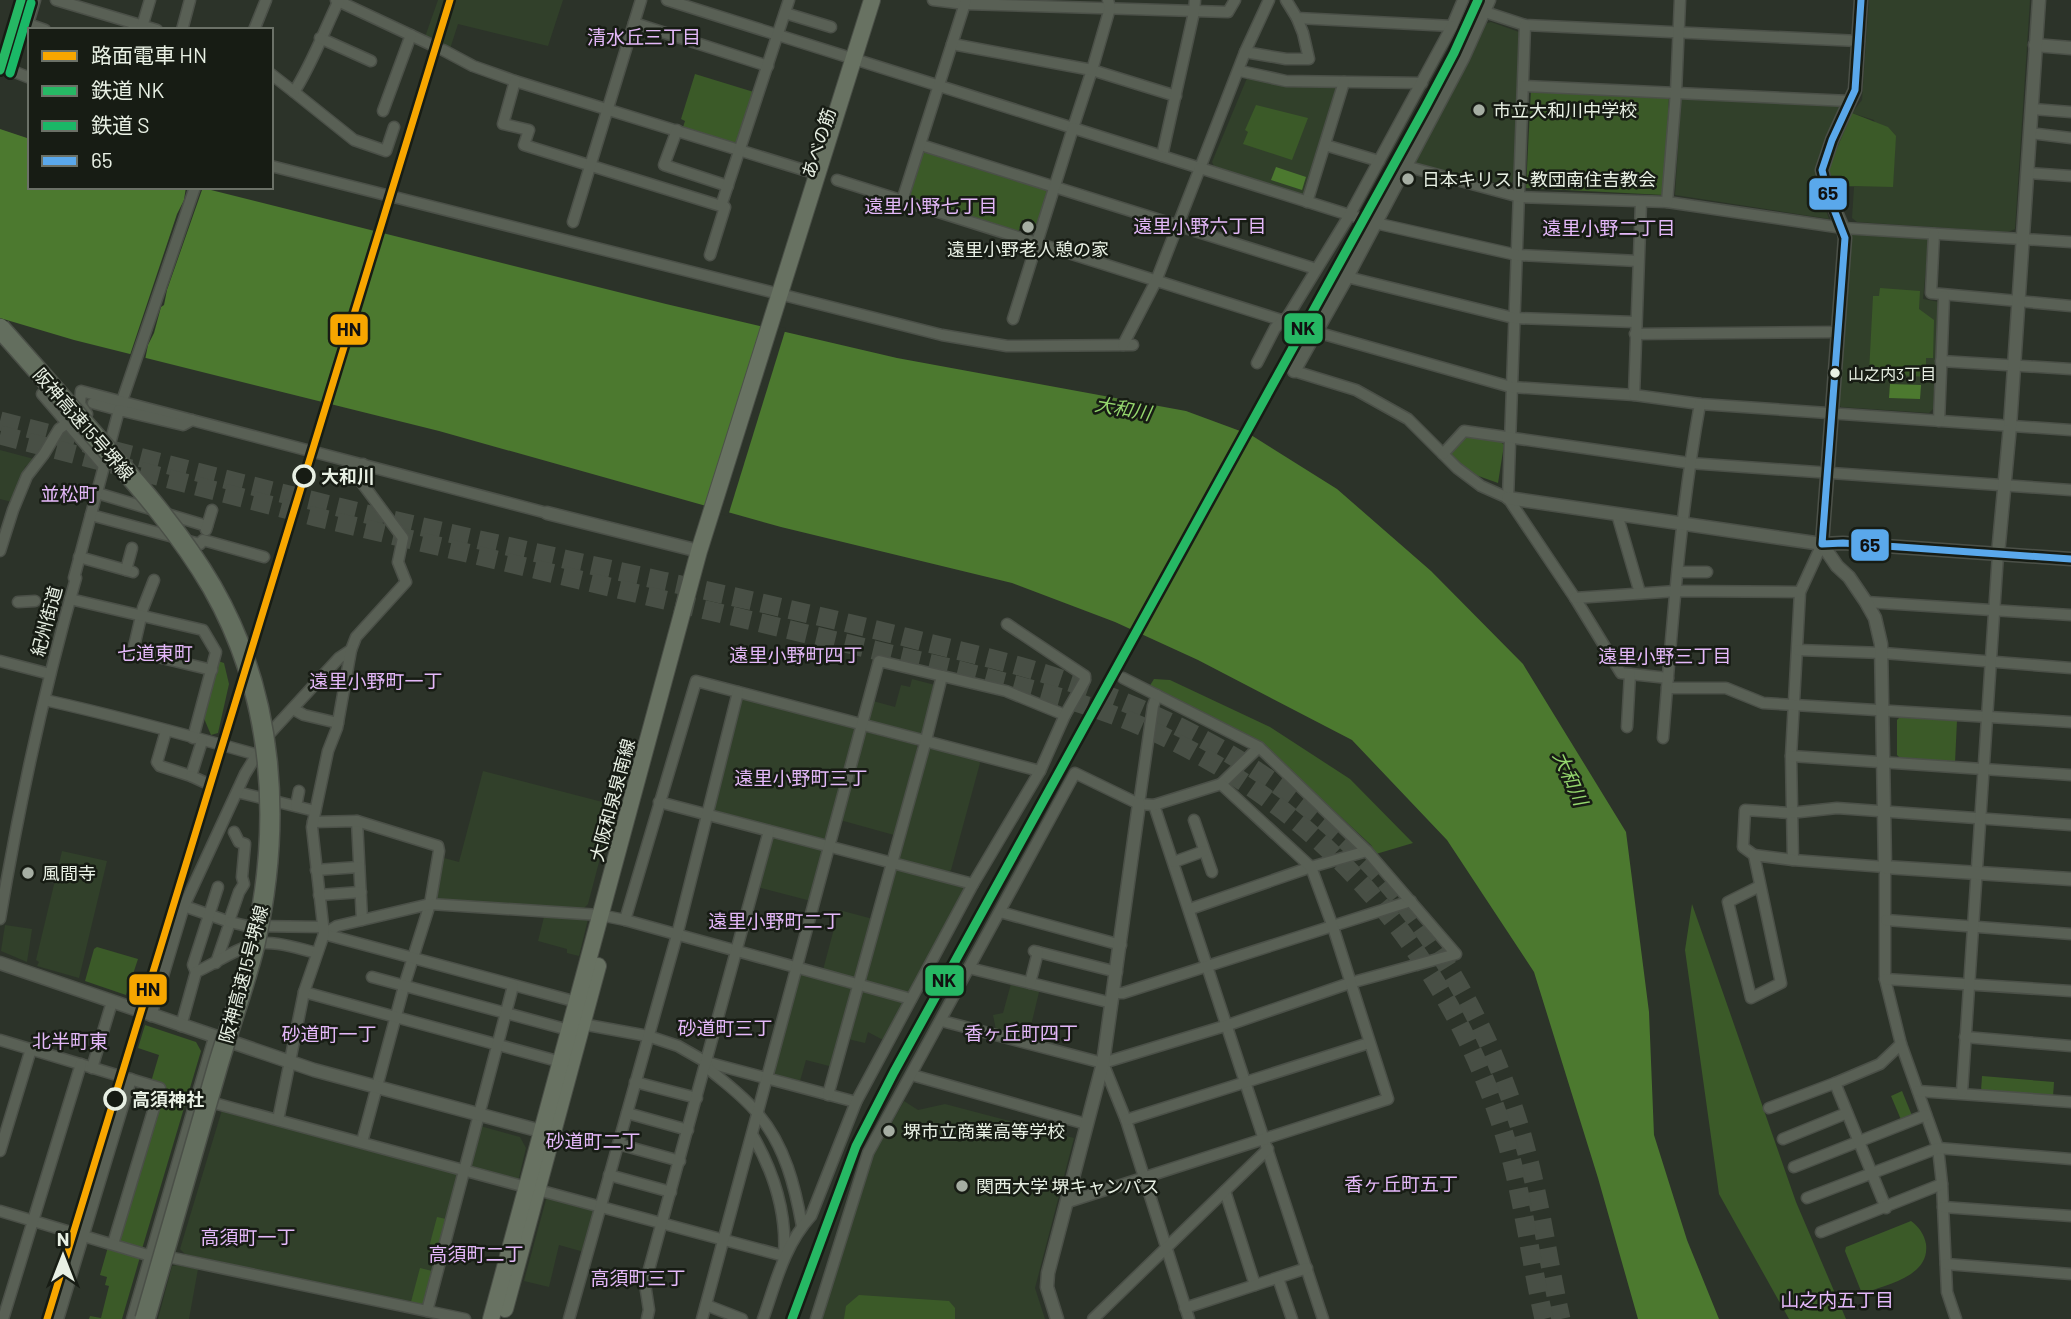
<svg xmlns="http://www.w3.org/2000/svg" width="2071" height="1319" font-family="Barlow,'Noto Sans JP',sans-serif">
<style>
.built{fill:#31402a}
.green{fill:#3b5a28}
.water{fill:#4c792f}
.pier{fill:#2c3329}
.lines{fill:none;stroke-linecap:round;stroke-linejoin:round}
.motorway-tunnel{stroke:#484f45;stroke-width:19;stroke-dasharray:19 10;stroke-linecap:butt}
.minor-casing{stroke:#4b5048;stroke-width:13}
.tertiary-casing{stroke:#4b5048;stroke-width:15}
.primary-casing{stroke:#4b5048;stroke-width:18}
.minor{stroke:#596055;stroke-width:10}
.tertiary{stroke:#596055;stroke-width:12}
.primary{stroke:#687262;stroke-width:16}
.motorway-bridge-casing{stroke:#4b5048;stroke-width:22;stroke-linecap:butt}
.motorway-bridge{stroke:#636e5e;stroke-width:19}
.bus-1-casing{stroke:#171c14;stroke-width:12}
.bus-1{stroke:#5aa8eb;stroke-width:7}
.rail-1-casing{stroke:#171c14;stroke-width:14}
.rail-2-casing{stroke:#171c14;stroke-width:14}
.rail-1{stroke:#26b864;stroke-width:9}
.rail-2{stroke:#1ab867;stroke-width:9}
.tram-1-casing{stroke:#171c14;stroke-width:12}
.tram-1{stroke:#f7a600;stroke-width:7}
.poi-dot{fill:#a6aea3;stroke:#171c14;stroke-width:2.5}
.bus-dot{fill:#e8f0e4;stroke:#171c14;stroke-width:2.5}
.stop-dot{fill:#171c14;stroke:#e8f0e4;stroke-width:3.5}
.labels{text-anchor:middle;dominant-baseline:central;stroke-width:5;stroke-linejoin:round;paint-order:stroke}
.bus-label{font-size:16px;fill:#e8f0e4;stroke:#171c14;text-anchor:start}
.poi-label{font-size:18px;fill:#e8f0e4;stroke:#171c14;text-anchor:start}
.street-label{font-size:18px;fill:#e8f0e4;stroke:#171c14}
.stop-label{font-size:18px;font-weight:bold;fill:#e8f0e4;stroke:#171c14;text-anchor:start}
.neighbourhood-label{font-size:19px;fill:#e4b8f9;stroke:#171c14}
.water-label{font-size:19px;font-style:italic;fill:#95d76e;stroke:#171c14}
.line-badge{stroke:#171c14;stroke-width:2.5}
.pale-badge-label{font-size:19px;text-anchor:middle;font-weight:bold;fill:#111}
</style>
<rect width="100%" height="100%" fill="#2c3329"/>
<g class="built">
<polygon points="438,0 563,0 548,46 458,24 450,49 425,37"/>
<polygon points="1869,0 2030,0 2015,229 2008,232 1857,222 1852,218 1854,187 1893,187 1874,120 1852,113 1862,100"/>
<polygon points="1491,22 1519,32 1514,181 1508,185 1418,166 1413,160 1469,62 1484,24"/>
<polygon points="1247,78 1283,84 1337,85 1340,89 1304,196 1214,166 1212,162"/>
<polygon points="1684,97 1839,104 1842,108 1826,135 1818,159 1817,184 1829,219 1675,195 1681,101"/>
<polygon points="1856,230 1929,236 1923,299 1939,302 1933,409 1929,413 1841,407 1838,403 1851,234"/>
<polygon points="0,450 34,459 25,467 12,502 0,499"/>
<polygon points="912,679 935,685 922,734 920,736 868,721 873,701 895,707 901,685 910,687"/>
<polygon points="742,698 858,729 829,838 825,840 714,811 712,808"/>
<polygon points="867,732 916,745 918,748 894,835 840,820 864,733"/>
<polygon points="928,746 978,759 980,763 951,870 946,874 902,863 899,858"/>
<polygon points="483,771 614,805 588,904 583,909 436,901 434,898 444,858 459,862"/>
<polygon points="772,834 823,848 824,851 811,901 757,887"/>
<polygon points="62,851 107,861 79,978 37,966 39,962 36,960"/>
<polygon points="898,868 963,885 965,889 909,994 865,983 863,979 893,869"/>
<polygon points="839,910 873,919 857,976 854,978 823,970"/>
<polygon points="544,917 588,919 579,956 567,953 567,949 538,941"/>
<polygon points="5,925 32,929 27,962 1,951"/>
<polygon points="804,973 851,985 853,989 833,1067 806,1060 800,1081 776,1075 774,1071 799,975"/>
<polygon points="1012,980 1040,988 1028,1038 996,1030 993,1015 1003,1013"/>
<polygon points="862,988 905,1001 885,1041 868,1032 865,1043 848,1039"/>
<polygon points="904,1101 918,1110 945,1104 1074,1138 1035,1288 1045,1319 821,1319 873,1156"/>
<polygon points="222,1110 454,1172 458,1176 425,1302 420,1306 185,1254 180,1249"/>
<polygon points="480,1126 520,1137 526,1148 518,1181 472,1169 469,1165"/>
<polygon points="547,1196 596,1210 584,1252 559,1245 549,1287 524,1281"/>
<polygon points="177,1265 198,1269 189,1319 158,1319 172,1266"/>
</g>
<g class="green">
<polygon points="695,74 757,93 742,140 735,143 683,127 685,121 681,119"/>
<polygon points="1531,90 1669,96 1664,195 1526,188"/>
<polygon points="1256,105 1308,118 1292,160 1243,144 1248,132 1245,130"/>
<polygon points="1852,113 1888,127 1896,136 1893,187 1835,186 1828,169"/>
<polygon points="926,151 1047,189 1049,193 1037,225 1022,220 1018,233 913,200 910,196 922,153"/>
<polygon points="1880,288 1920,291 1919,309 1934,320 1933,358 1926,358 1926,377 1869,373 1873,296 1879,296"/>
<polygon points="1466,436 1498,439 1504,445 1498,483 1470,473 1449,452"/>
<polygon points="218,661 224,663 229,684 218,733 211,735 203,716"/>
<polygon points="1154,679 1170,680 1270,727 1350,779 1413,843 1376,854 1371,845 1259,741 1149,687"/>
<polygon points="1900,717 1957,720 1955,763 1901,759 1897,755 1897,720"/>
<polygon points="1692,904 1796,1202 1846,1319 1789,1319 1719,1194 1685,950"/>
<polygon points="97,947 138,959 126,995 85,981 94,949"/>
<polygon points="145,1025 196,1042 201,1051 142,1249 117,1242 164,1087 151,1082 159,1055 138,1048"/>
<polygon points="1982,1076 2054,1082 2053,1097 1981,1091"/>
<polygon points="1902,1091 1913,1118 1902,1122 1891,1096"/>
<polygon points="437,1217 446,1219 437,1253 428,1251"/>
<path d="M1911 1221C1919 1227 1924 1234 1926 1244 1930 1276 1888 1284 1865 1293L1861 1291 1845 1251 1846 1247Z"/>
<polygon points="108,1247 140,1257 122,1319 89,1319 90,1316 101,1318 109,1286 105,1285 107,1277 100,1275"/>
<polygon points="420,1268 432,1271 424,1303 421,1304 411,1302"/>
<polygon points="859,1295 949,1301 955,1308 955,1319 844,1319 846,1306"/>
</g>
<g class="water">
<polygon points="0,129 30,139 30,187 199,187 666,304 897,358 1186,411 1251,435 1337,489 1431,571 1523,664 1626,832 1649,1012 1654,1135 1687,1240 1719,1319 1638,1319 1598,1178 1534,972 1447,840 1352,740 1198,660 1115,622 1012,583 781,527 439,431 74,340 0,318"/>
<polygon points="1276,167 1306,177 1302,190 1271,180"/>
<polygon points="1890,384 1921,385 1920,399 1889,398"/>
</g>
<g class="pier">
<polygon points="186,187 202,187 202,190 167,290 164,305 161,307 154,333 148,345 145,360 129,358 177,214 184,200"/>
<polygon points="762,323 786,328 728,516 704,509"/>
</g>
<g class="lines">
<g class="motorway-tunnel">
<path d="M0 421C105 448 209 476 314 501 397 522 481 540 564 559 679 585 794 609 909 638 959 651 1011 662 1061 679 1183 719 1297 782 1383 879 1449 954 1499 1049 1525 1146 1541 1203 1548 1262 1561 1319"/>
<path d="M0 435 316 517 958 670C1019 686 1083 701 1141 726 1319 804 1448 951 1505 1137 1523 1196 1530 1259 1544 1319"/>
</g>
<defs>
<g id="minor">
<polyline points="35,0 28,24 45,30"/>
<polyline points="56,0 157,30"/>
<polyline points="336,0 434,46"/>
<path d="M339 0C324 31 312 64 294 92L354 140 386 151 394 127"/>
<polyline points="667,0 1073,128 1092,70 1176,96"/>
<polyline points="933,0 965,4 1228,12 1235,0"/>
<polyline points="1286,0 1297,18 1452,26 1463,0"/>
<polyline points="1485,12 1525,25 1859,41"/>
<polyline points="785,13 831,27"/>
<polyline points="634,23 768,66"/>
<polyline points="1525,25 1508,498 1575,598 1621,673 1668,678"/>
<polyline points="141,30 150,0"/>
<polyline points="182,30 190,0"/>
<polyline points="254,30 266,0"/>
<polyline points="320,38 371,61"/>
<polyline points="952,44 1092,70 1110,8 1108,0"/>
<polyline points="443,50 473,66 515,81 807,171"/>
<polyline points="1245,52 1286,59 1309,59 1303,33 1297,18"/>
<polyline points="0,66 30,78"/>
<polyline points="1240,71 1286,81 1422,83"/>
<polyline points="271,74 294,92"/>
<polyline points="515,81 503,124 529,130 524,145 721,206"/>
<polyline points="1524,86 1850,101"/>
<polyline points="2032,109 2071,112"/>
<polyline points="383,111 411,35"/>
<polyline points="677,130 664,165 728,186"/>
<polyline points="2030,133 2071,138"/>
<polyline points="921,145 1316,269"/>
<polyline points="1325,145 1379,161"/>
<polyline points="1162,156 1194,12 1195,0"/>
<polyline points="271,166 942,335 1007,346 1133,345"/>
<polyline points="1405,166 1520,197 1667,202 1843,228 2071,242"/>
<polyline points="2027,173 2071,176"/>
<polyline points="837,180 1281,320"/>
<polyline points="902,201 966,0"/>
<polyline points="1307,202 1344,82"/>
<polyline points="1667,202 1676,92 1680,0"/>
<polyline points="573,222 641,0"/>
<polyline points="1934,234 1931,293 2071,306"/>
<polyline points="710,255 725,207 721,206 789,0"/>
<polyline points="1347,277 1514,318 1635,322"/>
<polyline points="1013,319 1073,128 1200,168 1245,52 1269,0"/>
<polyline points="1316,332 1511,387 1634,395 1700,404 2071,430"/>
<polyline points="1635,334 1838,332"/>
<polyline points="1123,345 1156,281 1200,168 1375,223 1517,255 1638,261"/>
<polyline points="1941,361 2071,369"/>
<polyline points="1257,363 1275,328 1288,316 1349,216 1452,26"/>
<polyline points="1294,371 1356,390 1408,419 1457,468 1481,486 1508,498"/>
<polyline points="42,394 104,466"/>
<polyline points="1634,395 1641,202"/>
<polyline points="122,401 195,187"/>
<polyline points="93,403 119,410"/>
<polyline points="87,414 80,404 81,391 547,513"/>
<polyline points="1939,421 1944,296"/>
<polyline points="1443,454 1464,431 1689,463 2071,490"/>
<polyline points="97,493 207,526"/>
<polyline points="1617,514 1640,593"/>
<polyline points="91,515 196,543 200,544 203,540 264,557"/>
<polyline points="206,530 212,510"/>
<polyline points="1822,544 1800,592 1791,756 1793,860 1885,867 1885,979 1901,1044 1938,1148 1942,1184 1947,1292 1956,1319"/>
<polyline points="0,551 13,510 27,476 44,454 59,429 66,424 85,420"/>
<polyline points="79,557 133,572"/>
<polyline points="126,570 132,548"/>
<polyline points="1678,572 1707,572"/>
<polyline points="154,580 143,608 133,651 212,670"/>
<polyline points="1575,598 1677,591 1800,592"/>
<polyline points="70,599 203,630 216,652 193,738"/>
<polyline points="18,602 35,601"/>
<polyline points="1866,602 2071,615"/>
<polyline points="1798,650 1883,653 2071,668"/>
<polyline points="0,661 50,674"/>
<polyline points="1667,688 1726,688 1763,703 2071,722"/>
<path d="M45 700C117 716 187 735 258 755"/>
<polyline points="293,709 304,715 338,723"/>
<polyline points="1627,727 1630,674"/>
<polyline points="166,731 157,762 160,766 191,776 202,741"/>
<path d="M1663 738C1672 627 1680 514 1700 404"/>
<polyline points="1791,756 2071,775"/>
<polyline points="191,776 204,782"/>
<polyline points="1221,784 1259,747"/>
<polyline points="237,792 315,811"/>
<polyline points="659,802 973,884"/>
<polyline points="1139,804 1153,706 1157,695"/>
<polyline points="1154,805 1323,1319"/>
<polyline points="296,806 299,791"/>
<polyline points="1194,820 1212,872"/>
<polyline points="357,821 362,920"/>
<polyline points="313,822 357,821 438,846 439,851 430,904 404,986 362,1142"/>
<polyline points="1754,855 1743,847 1745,810 1790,813 1837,808 2071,825"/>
<polyline points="1174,862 1204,851"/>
<polyline points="316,870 359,867"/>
<polyline points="1760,886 1728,902 1751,998 1781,983 1754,855 1793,860"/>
<polyline points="319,895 361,892"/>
<polyline points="184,906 230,922 216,963"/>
<polyline points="1190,909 1311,867 1367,851"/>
<polyline points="1000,912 1121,945"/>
<path d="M0 919C19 805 44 690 76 578H74L119 410 183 425 192 420"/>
<polyline points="625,920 696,681 1040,771"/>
<polyline points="1886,920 2071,934"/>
<polyline points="229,921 239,892 244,884 242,877 245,844 239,842 234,832"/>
<polyline points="230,922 247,926 323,927"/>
<polyline points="324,934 337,926 430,904 600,915 625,920 911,999"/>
<polyline points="324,934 577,1002"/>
<polyline points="1034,951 1117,972"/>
<polyline points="969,968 1112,1003"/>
<polyline points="196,972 193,965 218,887"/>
<polyline points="372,977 569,1030"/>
<polyline points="1885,979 2071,991"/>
<polyline points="1030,983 1038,952"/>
<polyline points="304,992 561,1062"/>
<polyline points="1113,993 1123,993 1411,901"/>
<polyline points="151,1016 184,906 245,774 270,733 339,658 351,650 356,637 406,582 398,562 403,538 362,483 363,464"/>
<polyline points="942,1021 1103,1063 1228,1025 1350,983 1456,954 1367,851 1259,747 1123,678"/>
<polyline points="582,1024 648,1036 678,1046 706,1062 856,1102"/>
<path d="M181 1026 196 972C214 964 232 951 251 945 272 939 296 948 317 953"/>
<polyline points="1965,1037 2071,1046"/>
<polyline points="0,1040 160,1088 113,1244"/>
<path d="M706 1062 709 1069C725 1083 745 1097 758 1114 785 1146 795 1186 802 1226"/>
<polyline points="1103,1063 1126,1120 1189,1319"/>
<polyline points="92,1068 112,1002"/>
<polyline points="912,1075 1086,1124"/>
<polyline points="635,1082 697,1098"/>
<polyline points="1918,1091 2071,1102"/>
<polyline points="1962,1092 1998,554"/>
<polyline points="828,1095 926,740 942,676"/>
<polyline points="210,1102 526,1187"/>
<polyline points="1769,1108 1835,1083"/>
<polyline points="627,1113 688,1130"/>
<polyline points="278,1120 304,992 324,934 312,827 328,751 337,728 351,650"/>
<polyline points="1126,1120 1369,1043"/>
<polyline points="1783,1139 1847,1113"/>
<polyline points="618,1144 680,1161"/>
<polyline points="0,1151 31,1049"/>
<polyline points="1794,1167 1926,1115"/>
<polyline points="609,1175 671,1192"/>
<path d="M538 1190 784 1256C787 1213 774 1173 753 1136"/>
<polyline points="1225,1191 1255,1285"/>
<polyline points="1807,1198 1938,1148 2071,1159"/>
<polyline points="1943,1207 2071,1216"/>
<polyline points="1886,1208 1835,1083 1880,1064 1901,1044"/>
<polyline points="0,1211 144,1254 164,1256 465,1319"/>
<polyline points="1821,1232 1942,1184"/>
<polyline points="1946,1264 2071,1274"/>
<polyline points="1278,1278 1292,1319"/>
<polyline points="706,1305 742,1319"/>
<polyline points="1185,1308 1307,1268"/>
<polyline points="427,1311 513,986"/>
<polyline points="3,1319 81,1064"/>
<polyline points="58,1319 131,1079"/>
<polyline points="569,1319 677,935 738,692"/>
<polyline points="647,1319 649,1310 645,1284 769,831"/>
<polyline points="702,1319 879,661 1006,691 1065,715"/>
<path d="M763 1319C776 1282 784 1246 811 1216L856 1102 973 884 1040 771 1065 715 1085 680V676L1007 624"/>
<polyline points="816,1319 868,1153 1075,773 1139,804 1154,805 1221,784 1311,867 1333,927 1388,1099 1068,1202"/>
<polyline points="1093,1319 1268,1149"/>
</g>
<g id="tertiary">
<polyline points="1861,0 1855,90 1832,140 1822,170 1828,194 1843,228 1845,238 1822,544 1837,566 1849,577 1866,602 1875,618 1881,644 1885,867 2071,879"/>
<polyline points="2035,45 2071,48"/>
<polyline points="1294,371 1347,277 1463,58 1489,0"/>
<polyline points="1508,498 1822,544 1843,543 2071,559"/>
<polyline points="547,513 691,549"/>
<polyline points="1998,554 2010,426 2039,0"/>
<polyline points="0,963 314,1070 548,1133"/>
<polyline points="133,1319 215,1038"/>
<polyline points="1057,1319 1047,1287 1048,1273 1103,1063 1139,804"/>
</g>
<g id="primary">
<polyline points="505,1309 598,966"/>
<polyline points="491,1319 699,551 872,0"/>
</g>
</defs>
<use href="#minor" class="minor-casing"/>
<use href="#tertiary" class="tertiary-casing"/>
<use href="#primary" class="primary-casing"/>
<use href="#minor" class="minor"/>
<use href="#tertiary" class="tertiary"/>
<use href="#primary" class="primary"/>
<defs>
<path id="motorway-bridge" d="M0 328C34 366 68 405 102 444 142 489 181 534 212 587 275 697 282 823 255 944 245 985 230 1025 218 1065 194 1150 169 1234 145 1319"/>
</defs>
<use href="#motorway-bridge" class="motorway-bridge-casing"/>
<use href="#motorway-bridge" class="motorway-bridge"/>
<defs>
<polyline id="bus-1" points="1861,0 1855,90 1832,140 1822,170 1828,194 1845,238 1822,544 1843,543 2071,559"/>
</defs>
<use href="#bus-1" class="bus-1-casing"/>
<use href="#bus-1" class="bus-1"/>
<defs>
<g id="rail-1">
<polyline points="0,70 21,0"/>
<polyline points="792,1319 856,1146 894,1072 1426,106 1454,53 1478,0"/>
</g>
<polyline id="rail-2" points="10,73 31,3"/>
</defs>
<use href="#rail-1" class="rail-1-casing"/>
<use href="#rail-2" class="rail-2-casing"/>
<use href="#rail-1" class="rail-1"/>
<use href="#rail-2" class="rail-2"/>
<defs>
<path id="tram-1" d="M47 1319C183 880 314 439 450 0"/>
</defs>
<use href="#tram-1" class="tram-1-casing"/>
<use href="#tram-1" class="tram-1"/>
</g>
<g class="poi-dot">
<circle cx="1479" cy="110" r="7"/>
<circle cx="1408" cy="179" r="7"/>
<circle cx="1028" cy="227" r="7"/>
<circle cx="28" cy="873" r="7"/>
<circle cx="889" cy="1131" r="7"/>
<circle cx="962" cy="1186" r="7"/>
</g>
<circle class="bus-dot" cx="1835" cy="373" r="6"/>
<g class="stop-dot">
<circle cx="304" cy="476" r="10"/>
<circle cx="115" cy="1099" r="10"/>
</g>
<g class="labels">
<g class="bus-label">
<text x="1848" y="373">山之内3丁目</text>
</g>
<g class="poi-label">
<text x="1493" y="110">市立大和川中学校</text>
<text x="1422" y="179">日本キリスト教団南住吉教会</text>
<text x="1028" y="249" text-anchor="middle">遠里小野老人憩の家</text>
<text x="42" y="873">風間寺</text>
<text x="903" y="1131">堺市立商業高等学校</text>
<text x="976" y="1186">関西大学 堺キャンパス</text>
</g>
<g class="street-label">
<text transform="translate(818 143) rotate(-72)">あべの筋</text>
<text transform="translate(84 424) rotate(49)">阪神高速15号堺線</text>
<text transform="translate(46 621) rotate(-75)">紀州街道</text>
<text transform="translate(612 800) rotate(-75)">大阪和泉泉南線</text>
<text transform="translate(243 974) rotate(-75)">阪神高速15号堺線</text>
</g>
<g class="stop-label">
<text x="321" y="476">大和川</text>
<text x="132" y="1099">高須神社</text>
</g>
<g class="neighbourhood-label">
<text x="644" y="36">清水丘三丁目</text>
<text x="931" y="205">遠里小野七丁目</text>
<text x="1200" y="225">遠里小野六丁目</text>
<text x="1609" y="227">遠里小野二丁目</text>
<text x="69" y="493">並松町</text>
<text x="155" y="652">七道東町</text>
<text x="796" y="654">遠里小野町四丁</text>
<text x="1665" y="655">遠里小野三丁目</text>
<text x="376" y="680">遠里小野町一丁</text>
<text x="801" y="777">遠里小野町三丁</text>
<text x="775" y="920">遠里小野町二丁</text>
<text x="725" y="1027">砂道町三丁</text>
<text x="1021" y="1032">香ヶ丘町四丁</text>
<text x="329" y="1033">砂道町一丁</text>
<text x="70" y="1040">北半町東</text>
<text x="593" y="1140">砂道町二丁</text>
<text x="1401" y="1183">香ヶ丘町五丁</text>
<text x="248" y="1236">高須町一丁</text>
<text x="476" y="1253">高須町二丁</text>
<text x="638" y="1277">高須町三丁</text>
<text x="1837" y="1299">山之内五丁目</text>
</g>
<g class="water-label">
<text transform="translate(1123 408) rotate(10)">大和川</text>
<text transform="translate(1571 778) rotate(66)">大和川</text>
</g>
</g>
<g class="line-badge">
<rect x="1808" y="177" width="40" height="34" rx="7" fill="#5aa8eb"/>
<rect x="1283" y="312" width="41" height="33" rx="7" fill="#26b864"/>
<rect x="329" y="313" width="40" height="33" rx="7" fill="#f7a600"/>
<rect x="1850" y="528" width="40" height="34" rx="7" fill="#5aa8eb"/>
<rect x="924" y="964" width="41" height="33" rx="7" fill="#26b864"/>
<rect x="128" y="973" width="40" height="33" rx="7" fill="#f7a600"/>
</g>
<g class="pale-badge-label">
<text x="1828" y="200">65</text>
<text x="1303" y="335">NK</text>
<text x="349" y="336">HN</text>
<text x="1870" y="552">65</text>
<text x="944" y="987">NK</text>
<text x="148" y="996">HN</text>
</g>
<rect x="28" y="28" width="245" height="161" fill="#171c14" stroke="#6b7167" stroke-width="2"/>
<rect x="42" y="51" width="35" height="10" fill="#f7a600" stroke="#6b7167" stroke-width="2"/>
<text x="91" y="63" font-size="21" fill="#e8f0e4">路面電車 HN</text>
<rect x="42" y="86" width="35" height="10" fill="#26b864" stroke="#6b7167" stroke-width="2"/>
<text x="91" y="98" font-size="21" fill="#e8f0e4">鉄道 NK</text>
<rect x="42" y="121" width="35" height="10" fill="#1ab867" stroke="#6b7167" stroke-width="2"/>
<text x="91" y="133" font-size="21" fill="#e8f0e4">鉄道 S</text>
<rect x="42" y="156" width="35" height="10" fill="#5aa8eb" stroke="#6b7167" stroke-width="2"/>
<text x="91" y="168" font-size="21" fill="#e8f0e4">65</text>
<g transform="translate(63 1256)" stroke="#171c14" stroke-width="5" paint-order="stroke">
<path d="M0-5L12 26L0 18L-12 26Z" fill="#e8f0e4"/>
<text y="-10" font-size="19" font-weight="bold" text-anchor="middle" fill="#e8f0e4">N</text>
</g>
</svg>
